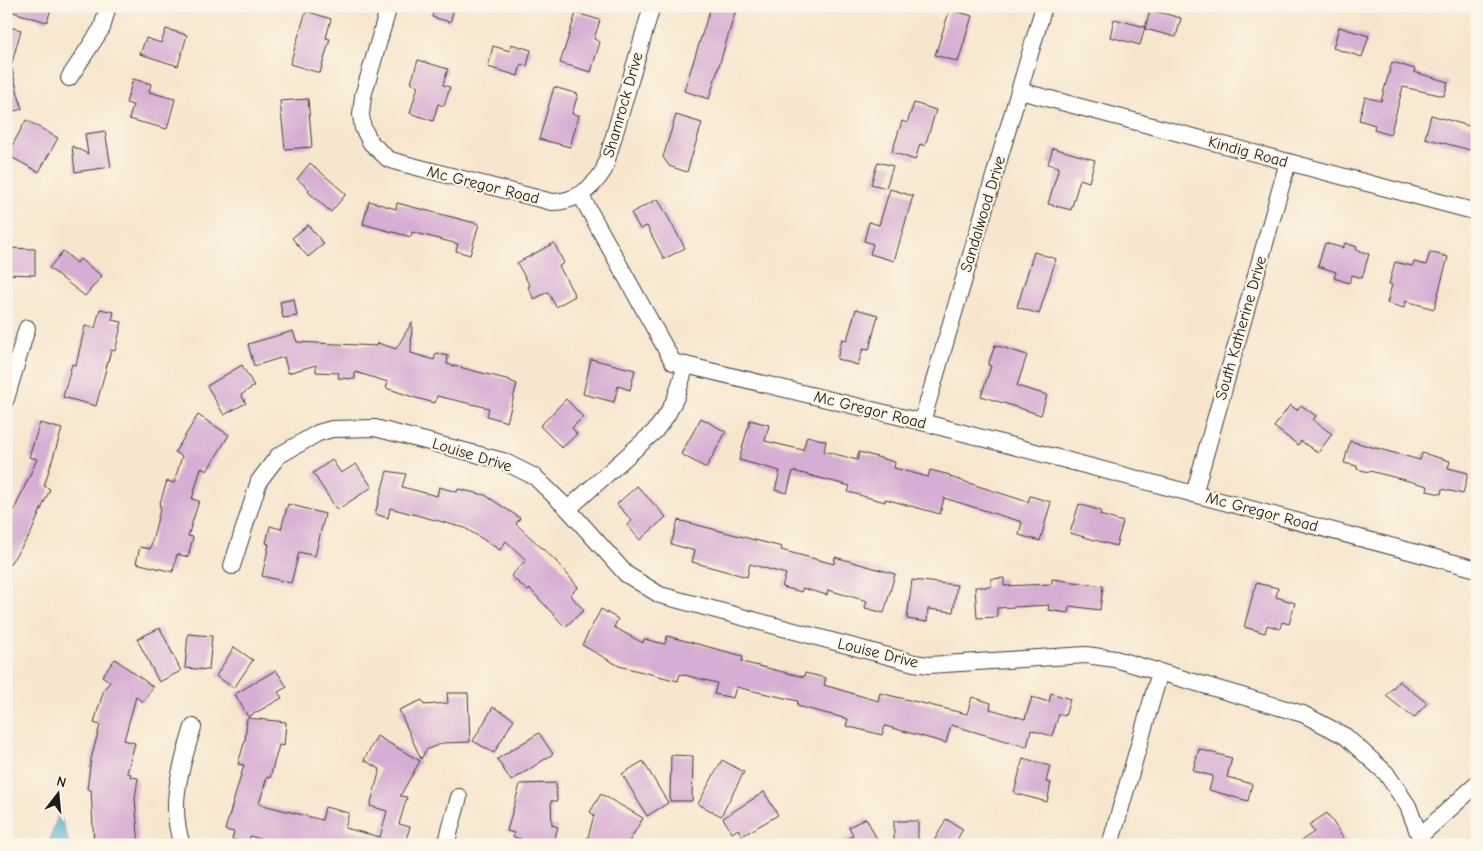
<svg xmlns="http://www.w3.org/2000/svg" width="1483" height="851" font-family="'Comic Neue',sans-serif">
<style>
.water{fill:#49acc8;stroke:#326472}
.building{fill:#d6add3}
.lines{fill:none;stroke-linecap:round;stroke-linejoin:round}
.street-casing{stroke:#3d3a37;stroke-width:18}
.street{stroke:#fff;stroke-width:16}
.labels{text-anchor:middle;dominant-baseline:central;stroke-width:4.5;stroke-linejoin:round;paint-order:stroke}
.street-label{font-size:16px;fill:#1c1c1c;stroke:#fcf5e5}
</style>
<rect width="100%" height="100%" fill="#fcf5e5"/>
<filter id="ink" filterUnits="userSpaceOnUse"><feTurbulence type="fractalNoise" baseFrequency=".02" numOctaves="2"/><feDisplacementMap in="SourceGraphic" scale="10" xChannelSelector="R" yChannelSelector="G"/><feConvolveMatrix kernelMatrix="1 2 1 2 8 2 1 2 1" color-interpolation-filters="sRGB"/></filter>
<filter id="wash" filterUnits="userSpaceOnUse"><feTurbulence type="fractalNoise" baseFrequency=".0096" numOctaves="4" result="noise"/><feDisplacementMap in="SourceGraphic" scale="20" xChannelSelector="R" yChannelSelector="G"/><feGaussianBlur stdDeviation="1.12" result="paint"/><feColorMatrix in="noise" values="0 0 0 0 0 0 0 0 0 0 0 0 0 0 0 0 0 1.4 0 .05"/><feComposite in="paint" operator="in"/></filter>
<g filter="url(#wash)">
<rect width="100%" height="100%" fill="#f6e6cd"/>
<polygon class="water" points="59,812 70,845 48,845"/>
<g id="blocks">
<g class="building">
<polygon points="6,6 52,6 47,22 6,10"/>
<polygon points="435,6 455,6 450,22 432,17"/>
<polygon points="711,6 737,6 709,99 684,91"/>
<polygon points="950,9 972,16 958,62 935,55"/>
<polygon points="1150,10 1181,18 1176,37 1145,29"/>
<polygon points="306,11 331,19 326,38 330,39 320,73 290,64"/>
<polygon points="576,13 600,20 594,39 600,42 591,72 560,63"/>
<polygon points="1114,19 1145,27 1140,45 1110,37"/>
<polygon points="6,26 21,30 11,66 22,109 6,113"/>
<polygon points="1339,27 1369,36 1362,57 1333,48"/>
<polygon points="166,29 187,35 178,66 140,54 146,38 161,43"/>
<polygon points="511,44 531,50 527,66 521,64 518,76 488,67 493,46 510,51"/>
<polygon points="418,60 448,69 443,85 450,87 444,106 438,104 433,121 410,113 418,86 411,83"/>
<polygon points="1392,62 1415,69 1414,72 1448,82 1444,96 1403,87 1390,135 1374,130 1375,125 1359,120 1365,97 1381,101"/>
<polygon points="133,79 151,84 149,92 175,99 167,129 129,119 133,105 126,103"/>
<polygon points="554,87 578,94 572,114 579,115 570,147 539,139"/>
<polygon points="308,99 312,147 285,149 280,101"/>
<polygon points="914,103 936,110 925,146 920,144 915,160 892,152 902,121 907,123"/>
<polygon points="676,115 702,123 687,172 669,166 663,157"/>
<polygon points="1431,115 1476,128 1470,150 1425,138"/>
<polygon points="26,120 58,138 39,172 7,155"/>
<polygon points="105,131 111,167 75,172 72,146 88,154 85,134"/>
<polygon points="1053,148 1095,160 1089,182 1080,179 1071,210 1048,204 1059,167 1048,164"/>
<polygon points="878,162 893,166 886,188 871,184"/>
<polygon points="310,163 346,194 331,212 308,192 310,190 297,179"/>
<polygon points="890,189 913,196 894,261 870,254 873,244 864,241 869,222 879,225"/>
<polygon points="658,199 685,248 664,259 647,226 640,229 631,213"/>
<polygon points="369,201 396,209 397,203 479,224 470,255 456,251 458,244 412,232 411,237 363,224"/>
<polygon points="308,225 324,244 308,257 292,238"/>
<polygon points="554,243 564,263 559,266 575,296 556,307 548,292 534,299 528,287 530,286 517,263"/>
<polygon points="1325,243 1343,248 1345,243 1357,247 1356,250 1369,254 1362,278 1352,275 1349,283 1334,278 1336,272 1318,266"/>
<polygon points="6,248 35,249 35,275 6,274"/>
<polygon points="63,251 77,263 80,259 102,276 85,296 49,268"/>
<polygon points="1034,252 1056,259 1039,314 1017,307"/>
<polygon points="1430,252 1448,257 1434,309 1406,301 1404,308 1387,303 1392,285 1389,284 1395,262 1412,266 1414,262 1426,265"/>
<polygon points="294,299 297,316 283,318 280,302"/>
<polygon points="100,309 114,312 112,320 122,322 115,351 111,350 96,406 63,397 72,364 76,365 85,326 95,328"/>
<polygon points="856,309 878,315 869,350 863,349 858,365 837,359 842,339 847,340"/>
<polygon points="412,322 411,353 434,360 436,353 448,356 447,364 510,380 510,381 517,384 507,422 487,416 489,408 437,396 435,403 416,398 386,388 388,382 355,372 355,379 338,378 339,373 316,372 316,365 288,373 284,357 254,366 248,344 293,331 297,342 377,346 378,343 396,349"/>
<polygon points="995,345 1027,355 1017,386 1047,395 1041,415 981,396 991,366 988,365"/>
<polygon points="591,359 635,370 630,390 618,386 614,402 583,394"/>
<polygon points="242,365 254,386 241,395 246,403 224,415 207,386"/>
<polygon points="566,399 583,417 572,428 577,434 562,448 540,426"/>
<polygon points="1290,405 1297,410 1301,405 1316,416 1313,420 1332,434 1318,453 1301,441 1298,445 1274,427"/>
<polygon points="198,415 229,435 207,471 201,468 192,499 199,501 188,536 193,537 188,557 177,554 173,572 136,563 140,547 150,549 161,506 159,506 167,481 174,483 182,456 175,452"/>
<polygon points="701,418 726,432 706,468 681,454"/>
<polygon points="750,420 769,425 765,441 803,450 807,436 826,441 824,451 857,460 859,452 895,462 894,468 928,477 930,470 950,475 950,477 1028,502 1030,496 1051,502 1040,541 1019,535 1022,522 944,498 940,514 885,499 885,502 848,492 850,486 793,471 787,493 775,490 780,471 739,460"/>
<polygon points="40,423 62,429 44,486 50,489 30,535 6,569 6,528 37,459 29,457"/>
<polygon points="1350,441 1420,460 1422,453 1450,461 1448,468 1468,473 1463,494 1442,489 1441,494 1427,491 1428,486 1370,471 1369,472 1357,469 1357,466 1344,463"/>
<polygon points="332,460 341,473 356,464 372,487 337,510 313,473"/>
<polygon points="387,471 406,474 402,487 437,496 439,487 457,492 458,489 485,495 520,518 516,524 556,561 578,587 570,595 584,610 565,627 530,589 528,591 511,576 526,560 506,541 500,550 465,528 390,508 388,518 375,514"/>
<polygon points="637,486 666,517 640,540 627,525 632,521 617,504"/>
<polygon points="288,504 325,514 315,556 299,552 291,583 262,576 269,544 266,543 270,526 281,529"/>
<polygon points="1079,504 1101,511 1100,515 1123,522 1116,546 1070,533"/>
<polygon points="678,520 782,547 781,550 834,564 835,557 895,574 884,613 865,608 867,601 828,590 827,595 802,588 802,592 782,587 786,574 750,564 747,577 692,562 695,551 671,544"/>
<polygon points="1004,578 1004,586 1052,584 1052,579 1103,586 1100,610 1069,606 1068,613 1048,610 1049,605 997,608 997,617 977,618 975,587 991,587 991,579"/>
<polygon points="912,580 957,585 953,612 928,609 927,622 907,619"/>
<polygon points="1256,583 1278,588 1276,597 1295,603 1289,624 1282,622 1280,629 1267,625 1265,633 1244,627"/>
<polygon points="601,609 618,619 614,627 643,643 644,639 665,644 667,636 743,656 742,662 804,677 805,673 826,678 824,685 878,701 880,693 967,714 972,697 991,703 990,709 1025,719 1032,697 1049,702 1051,693 1070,699 1065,716 1059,714 1052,736 1031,730 1027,747 951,725 946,743 885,726 882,735 846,726 848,719 797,706 798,701 736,687 733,698 714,694 717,683 680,674 678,681 619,666 582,645"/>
<polygon points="160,628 181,671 159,682 137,639"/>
<polygon points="188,634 212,636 209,670 185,668"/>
<polygon points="234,647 253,660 234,688 216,676"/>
<polygon points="115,659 153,687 143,702 136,697 124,740 135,743 127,773 131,774 130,777 138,778 135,799 139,845 94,845 91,790 87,789 91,759 100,725 94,723 104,689 110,682 102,676"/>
<polygon points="276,670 287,687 278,692 282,698 248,717 235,694"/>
<polygon points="1399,681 1427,703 1414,718 1386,696"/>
<polygon points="447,693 468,693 470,742 443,743 426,750 421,759 399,710 422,700 424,705 448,703"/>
<polygon points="493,707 514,719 494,753 473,741"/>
<polygon points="247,718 286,722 284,746 279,745 270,778 267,777 259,804 322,820 325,807 349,813 345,828 380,837 387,811 370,806 380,769 364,760 377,736 420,761 400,796 407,797 399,824 410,827 404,845 281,845 250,836 248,844 232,839 234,832 225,830 244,765 238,764 245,740"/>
<polygon points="539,733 553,754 511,781 497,759"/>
<polygon points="1199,749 1232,758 1227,777 1252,784 1248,801 1209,790 1213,776 1193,771"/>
<polygon points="671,755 693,756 692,801 670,801"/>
<polygon points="1023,758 1050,766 1046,782 1051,783 1047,802 1014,793"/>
<polygon points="722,760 744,772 721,816 698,804"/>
<polygon points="643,761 668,803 647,816 622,774"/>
<polygon points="556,783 557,801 551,801 552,825 558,827 553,845 530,845 520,842 521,839 513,837 514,833 507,831 520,784"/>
<polygon points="764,792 778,815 742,836 738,829 732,833 723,818"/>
<polygon points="601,794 643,818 627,845 586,845 594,815 590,812"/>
<polygon points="1327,813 1348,845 1295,845 1314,832 1309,825"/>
<polygon points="866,818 880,845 836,845 853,835 849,827"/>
<polygon points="946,819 963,829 954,845 932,845"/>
<rect x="894" y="821" width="24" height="24"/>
</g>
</g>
</g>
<g filter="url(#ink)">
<use href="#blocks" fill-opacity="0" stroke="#3d3a37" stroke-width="1"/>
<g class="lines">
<defs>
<g id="street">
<path d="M389 6 363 96 361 115 363 128 371 143 388 159 397 162 552 202C575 202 592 189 604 170L652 6"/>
<polyline points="69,78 102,28 108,6"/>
<polyline points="1020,91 1477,212"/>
<polyline points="580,194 673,362 922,422 1477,569"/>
<polyline points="6,399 27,328"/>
<polyline points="922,422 1044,6"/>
<polyline points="1194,494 1288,162"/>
<polyline points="568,509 655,431 667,415 676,397 686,365"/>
<polyline points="232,566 259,481 278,456 318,433 332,429 375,428 503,461 535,477 568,509 626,574 660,595 914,663 929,665 1086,655 1115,659 1303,714 1345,736 1386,773 1408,806 1423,845"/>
<polyline points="1421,835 1477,784"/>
<path d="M182 845C168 803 181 768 193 727"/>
<polyline points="446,845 459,797"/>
<polyline points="1110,845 1160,672"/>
</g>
</defs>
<use href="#street" class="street-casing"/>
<use href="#street" class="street"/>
</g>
</g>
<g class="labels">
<g class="street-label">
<text transform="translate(623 105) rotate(-74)">Shamrock Drive</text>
<text transform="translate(1248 152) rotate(15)">Kindig Road</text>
<text transform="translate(483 185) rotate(14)">Mc Gregor Road</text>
<text transform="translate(983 214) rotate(-73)">Sandalwood Drive</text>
<text transform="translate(1241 328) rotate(-74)">South Katherine Drive</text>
<text transform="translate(870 410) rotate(14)">Mc Gregor Road</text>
<text transform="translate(472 455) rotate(17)">Louise Drive</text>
<text transform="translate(1262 512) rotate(15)">Mc Gregor Road</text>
<text transform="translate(878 653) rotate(14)">Louise Drive</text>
</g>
</g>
<rect width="1483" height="851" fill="none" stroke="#fcf5e5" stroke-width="25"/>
<g transform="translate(58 794) rotate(16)" stroke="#fcf5e5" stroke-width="4" paint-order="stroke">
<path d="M0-4L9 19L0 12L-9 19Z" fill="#1c1c1c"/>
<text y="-8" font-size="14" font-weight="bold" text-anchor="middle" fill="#1c1c1c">N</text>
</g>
</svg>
